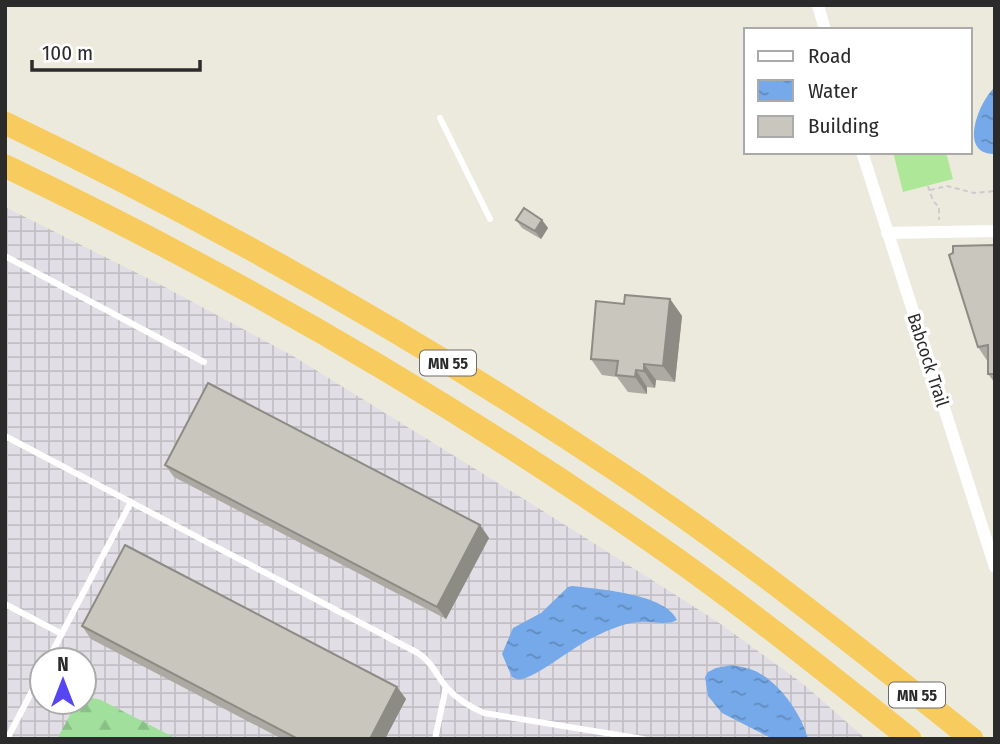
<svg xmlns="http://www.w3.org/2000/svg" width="1000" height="744" font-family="'Fira Sans Condensed',sans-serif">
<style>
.industrial{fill:url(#industrial-grid);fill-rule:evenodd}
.forest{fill:url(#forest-firs)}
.pitch{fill:#afe799}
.water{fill:url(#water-ripples)}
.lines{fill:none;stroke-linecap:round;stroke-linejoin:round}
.path{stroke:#ccc;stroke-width:2;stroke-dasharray:5 3.5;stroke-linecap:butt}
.lane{stroke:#fff;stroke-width:6}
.street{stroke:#fff;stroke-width:12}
.highway{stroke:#f7cb5d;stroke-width:23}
.wall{fill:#acaaa3}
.shaded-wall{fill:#8c8b84}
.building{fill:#c8c6bd;stroke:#8c8b84;stroke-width:2}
.labels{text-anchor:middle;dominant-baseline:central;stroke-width:7;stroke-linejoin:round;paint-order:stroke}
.shield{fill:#fff;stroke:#6b6b6b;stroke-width:2}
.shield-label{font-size:16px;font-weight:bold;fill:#2b2b2b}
.street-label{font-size:18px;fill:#2b2b2b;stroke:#fff}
</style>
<defs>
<pattern id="industrial-grid" width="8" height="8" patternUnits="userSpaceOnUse" patternTransform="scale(1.75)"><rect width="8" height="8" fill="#e2dee5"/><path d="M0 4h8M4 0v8" fill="none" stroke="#c2bfc5"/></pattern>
<pattern id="forest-firs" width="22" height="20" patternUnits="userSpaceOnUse" patternTransform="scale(1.75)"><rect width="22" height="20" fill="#a0e09c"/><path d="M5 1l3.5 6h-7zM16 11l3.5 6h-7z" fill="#8ac087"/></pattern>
<pattern id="water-ripples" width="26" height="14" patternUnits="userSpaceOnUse" patternTransform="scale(1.75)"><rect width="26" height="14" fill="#75a9e9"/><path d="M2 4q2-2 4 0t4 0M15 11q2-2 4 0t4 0" fill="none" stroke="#608abd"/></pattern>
</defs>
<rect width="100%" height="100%" fill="#eceadd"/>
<path class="industrial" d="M5 207 159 284 293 356 535 506 715 620 802 683 866 739H5ZM42 660H84V702H42Z"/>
<polygon class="forest" points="84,696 101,700 177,739 57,739 77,702 84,702"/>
<polygon class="pitch" points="893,152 946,152 953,179 903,192"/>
<g class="water">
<path d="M995 87V154C989 154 983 153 979 149 965 135 983 97 995 87Z"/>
<path d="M572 586C599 589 666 594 677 620 666 626 652 621 640 622 622 623 604 632 588 640 573 648 535 677 522 679 517 680 517 679 512 677L502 654 513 628 541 613 568 587Z"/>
<path d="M732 665C741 667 751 668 759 673 781 685 802 715 808 739H773L722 713 708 696 705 677 708 672 716 668Z"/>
</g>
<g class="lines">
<g class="path">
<polyline points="928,186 933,201 939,207 939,220"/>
<polyline points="930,190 947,186 974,193 995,191"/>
</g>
<g class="lane">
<polyline points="440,118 490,219"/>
<polyline points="5,256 204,362"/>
<path d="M5 436 418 653C433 663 436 675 447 688 457 699 470 707 484 713L643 739"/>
<polyline points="5,604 62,634"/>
<polyline points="48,660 131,502"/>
<polyline points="7,739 42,672"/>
<polyline points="435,739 446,687"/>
</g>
<g class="street">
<polyline points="818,5 825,30"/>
<polyline points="862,152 995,567"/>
<polyline points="887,233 995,231"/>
</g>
<g class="highway">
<path d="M5 123C218 225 421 340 617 471 740 553 856 646 972 739"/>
<path d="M5 166C225 271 435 392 635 530 730 595 820 667 910 739"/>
</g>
</g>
<g class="wall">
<polygon points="516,220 542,220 548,228 541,239 522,228"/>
<polygon points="995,245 995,383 988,374 988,362 978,347"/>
<polygon points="670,299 682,316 675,382 656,380 655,388 647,387 647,394 628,392 617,377 602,375 591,359 624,304"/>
<polygon points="165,465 480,525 489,538 446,619 174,477"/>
<polygon points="82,626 397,687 406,699 385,739 282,739 91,639"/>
</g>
<g class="shaded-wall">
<polygon points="542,220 548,228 541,239 535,231"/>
<polygon points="670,299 682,316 675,382 663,366"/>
<polygon points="644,364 656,380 655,388 644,371"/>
<polygon points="636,370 647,387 647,394 635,377"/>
<polygon points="480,525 489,538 446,619 437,607"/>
<polygon points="397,687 406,699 385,739 370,739"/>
</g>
<g class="building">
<polygon points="524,208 542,220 535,231 516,220"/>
<polygon points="995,245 995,374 988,374 988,345 978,347 949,255 953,253 953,246"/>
<polygon points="625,295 670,299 663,366 644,364 644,371 636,370 635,377 616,375 618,361 591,359 596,301 624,304"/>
<polygon points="208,383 480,525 437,607 165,465"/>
<polygon points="125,545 397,687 370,739 298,739 82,626"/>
</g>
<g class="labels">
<g class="shield">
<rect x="420" y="350.5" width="56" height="25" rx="5"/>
<rect x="889" y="682.5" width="56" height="25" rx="5"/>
</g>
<g class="shield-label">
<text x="448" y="363">MN 55</text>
<text x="917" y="695">MN 55</text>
</g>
<g class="street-label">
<text transform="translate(928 360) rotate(72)">Babcock Trail</text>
</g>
</g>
<rect width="1000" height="744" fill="none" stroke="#2b2b2b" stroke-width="14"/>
<rect x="744" y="28" width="228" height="126" fill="#ffffff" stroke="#aaaaaa" stroke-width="2"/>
<rect x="758" y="51" width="35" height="10" fill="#ffffff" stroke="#aaaaaa" stroke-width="2"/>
<text x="808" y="63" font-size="21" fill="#2b2b2b">Road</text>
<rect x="758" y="80" width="35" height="21" fill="url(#water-ripples)" stroke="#aaaaaa" stroke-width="2"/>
<text x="808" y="98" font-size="21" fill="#2b2b2b">Water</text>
<rect x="758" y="116" width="35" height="21" fill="#c8c6bd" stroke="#aaaaaa" stroke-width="2"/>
<text x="808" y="133" font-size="21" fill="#2b2b2b">Building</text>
<g transform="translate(63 681)"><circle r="33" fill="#ffffff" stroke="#aaaaaa" stroke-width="2"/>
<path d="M0-5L12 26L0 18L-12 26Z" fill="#5545f2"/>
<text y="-10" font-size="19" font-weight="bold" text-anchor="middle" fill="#2b2b2b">N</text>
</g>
<path d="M32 60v10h168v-10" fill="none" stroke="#2b2b2b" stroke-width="3.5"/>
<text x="42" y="60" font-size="21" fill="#2b2b2b" stroke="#ffffff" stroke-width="5" paint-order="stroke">100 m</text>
</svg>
